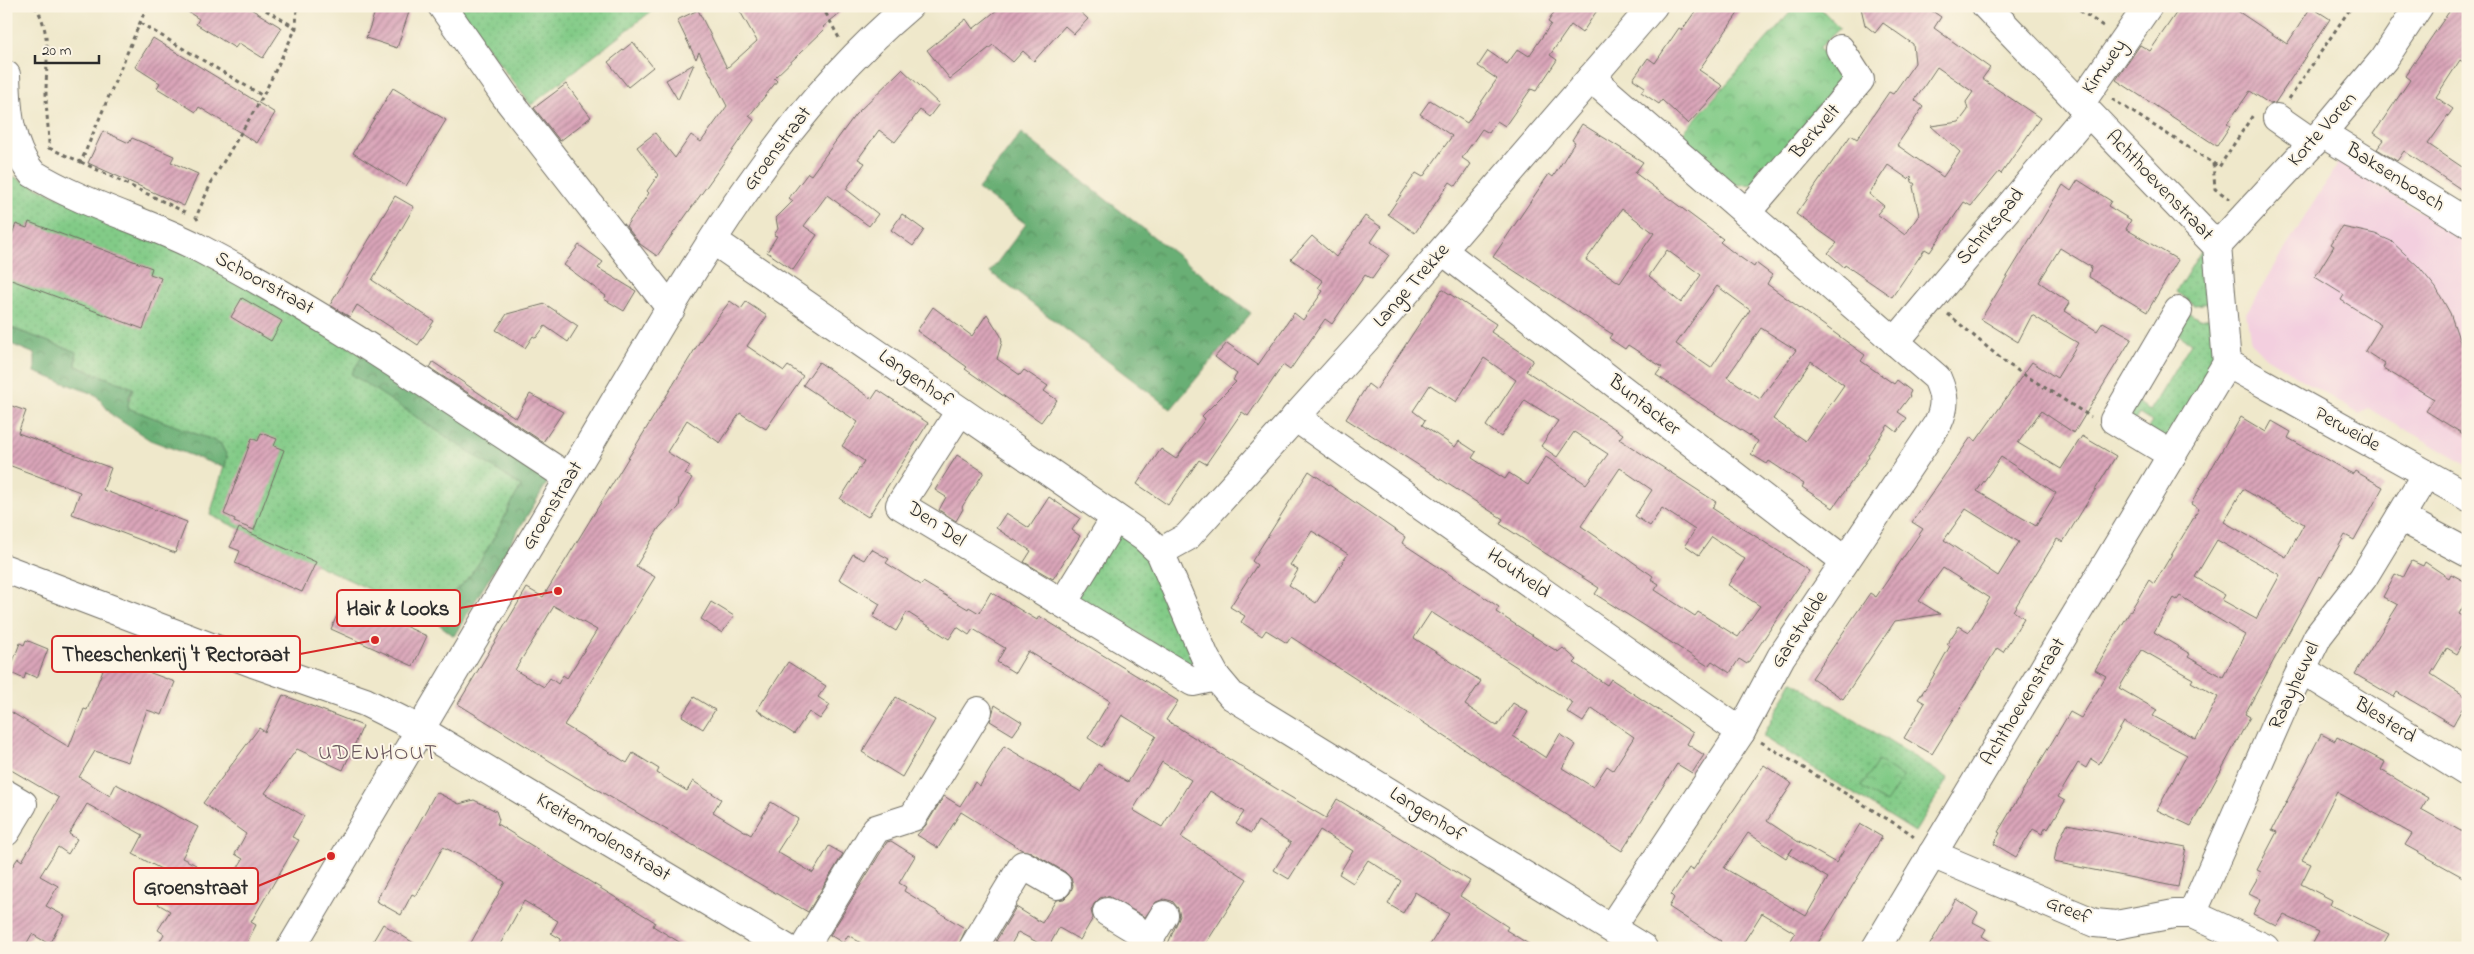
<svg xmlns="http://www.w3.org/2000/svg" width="2474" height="954" font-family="'Indie Flower',sans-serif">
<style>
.built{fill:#f3cfdf}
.grass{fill:url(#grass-dots);stroke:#567b59}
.forest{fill:url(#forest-crowns);stroke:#4a6d50}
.park{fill:url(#park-crowns);stroke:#567b59}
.building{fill:url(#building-hatch);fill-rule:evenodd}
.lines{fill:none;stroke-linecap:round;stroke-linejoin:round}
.minor-casing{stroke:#706d63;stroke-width:30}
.path{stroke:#706d63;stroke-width:3;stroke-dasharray:4 4;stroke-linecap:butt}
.minor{stroke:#fff;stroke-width:28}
.labels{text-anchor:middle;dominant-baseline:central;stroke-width:4;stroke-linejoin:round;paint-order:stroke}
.street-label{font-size:20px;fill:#2b2b2b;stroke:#fcf5e5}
.quarter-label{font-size:22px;letter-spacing:1px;fill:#68565d;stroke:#fcf5e5}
.leader{fill:none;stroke:#d62828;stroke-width:2}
.callout-dot{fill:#d62828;stroke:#fcf5e5;stroke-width:2}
.callout{fill:#fcf5e5;stroke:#d62828;stroke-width:2}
.callout-label{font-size:21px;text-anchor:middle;font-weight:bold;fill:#2b2b2b}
</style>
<defs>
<pattern id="grass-dots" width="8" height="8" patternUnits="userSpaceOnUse" patternTransform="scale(1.25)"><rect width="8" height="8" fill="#82cb87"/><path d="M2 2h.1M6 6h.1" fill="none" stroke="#70ae75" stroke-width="1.8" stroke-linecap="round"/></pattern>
<pattern id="forest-crowns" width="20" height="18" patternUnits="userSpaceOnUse" patternTransform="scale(1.25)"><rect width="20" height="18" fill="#69af74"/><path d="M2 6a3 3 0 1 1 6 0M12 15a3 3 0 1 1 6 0" fill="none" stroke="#578f5f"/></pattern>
<pattern id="park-crowns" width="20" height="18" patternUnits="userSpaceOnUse" patternTransform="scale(1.25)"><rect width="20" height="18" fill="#82cb87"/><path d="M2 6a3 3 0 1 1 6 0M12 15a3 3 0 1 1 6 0" fill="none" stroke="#70ae75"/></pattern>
<pattern id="building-hatch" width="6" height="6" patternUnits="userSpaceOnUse" patternTransform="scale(1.25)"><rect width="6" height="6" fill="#daa5b9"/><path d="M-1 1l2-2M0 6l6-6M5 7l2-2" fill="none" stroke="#b18797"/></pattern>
</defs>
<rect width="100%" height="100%" fill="#fcf5e5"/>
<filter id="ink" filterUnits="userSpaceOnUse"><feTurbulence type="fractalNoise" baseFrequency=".02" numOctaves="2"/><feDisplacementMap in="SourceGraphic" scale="10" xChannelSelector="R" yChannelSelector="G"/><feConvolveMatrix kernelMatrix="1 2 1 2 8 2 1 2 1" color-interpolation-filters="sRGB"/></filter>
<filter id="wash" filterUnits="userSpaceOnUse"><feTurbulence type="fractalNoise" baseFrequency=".0096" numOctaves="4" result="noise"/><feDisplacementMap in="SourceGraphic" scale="20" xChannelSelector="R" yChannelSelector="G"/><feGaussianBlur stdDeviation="1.12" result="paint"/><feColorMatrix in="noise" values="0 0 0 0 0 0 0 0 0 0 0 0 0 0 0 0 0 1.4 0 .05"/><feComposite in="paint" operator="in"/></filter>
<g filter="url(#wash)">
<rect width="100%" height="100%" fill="#efe8cb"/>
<polygon class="built" points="2339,161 2468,242 2468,465 2369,409 2359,414 2264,356 2251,343 2246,313"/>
<g class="grass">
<polygon points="455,6 658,6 531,105"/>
<path d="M10 175 201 260 363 355 352 374 521 486C503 518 488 556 463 584 448 601 437 587 431 618L210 515 227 456 220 443 127 408 133 388 76 366V352L6 326V176Z"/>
<polygon points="2204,246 2211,303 2195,305 2176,292"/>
<polygon points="2189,313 2199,319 2212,317 2216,356 2168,443 2147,430 2152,422 2139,414 2134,422 2126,411 2135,402 2150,411 2191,343 2176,333"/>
<polygon points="1117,530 1144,549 1200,670 1076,598"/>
<polygon points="1792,681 1948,778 1915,832 1763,737"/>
</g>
<g class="forest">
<polygon points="1021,133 1251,313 1171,409 990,272 1026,224 978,189"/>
<polygon points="6,326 76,352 76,366 133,388 129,397 128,408 220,443 227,456 225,468 150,440 112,415 96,395 35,372 35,354 6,342"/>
<path d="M363 355 552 475 454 636 431 618C436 587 448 601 463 584 488 556 503 517 521 486L351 374Z"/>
</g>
<g class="park">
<polygon points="1796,6 1818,6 1840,28 1819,48 1844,82 1758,184 1734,185 1679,137"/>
<polygon points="1878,761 1903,777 1886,803 1861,787"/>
</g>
<g id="blocks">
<g class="building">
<polygon points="179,6 246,6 282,28 263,58 239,43 235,48 196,24 199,19"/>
<polygon points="377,6 411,6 397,48 366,38"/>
<polygon points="737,6 848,6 823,27 825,29 774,78 777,81 749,116 754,120 657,256 640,244 626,226 649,193 647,191 658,175 637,147 655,133 675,158 691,135 701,142 727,106 699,52 696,59 677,20 698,10 727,68 757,41"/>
<polygon points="1002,6 1074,6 1088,19 1074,34 1065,26 1034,61 1023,51 1013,62 993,45 950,79 927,50 966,19 973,29"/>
<polygon points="1558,6 1600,6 1582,33 1571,25 1550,55 1557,60 1536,91 1531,89 1505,126 1497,121 1489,133 1482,129 1462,158 1471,164 1456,186 1450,182 1415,233 1388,214 1416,173 1423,177 1452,136 1420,114 1430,100 1467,123 1497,79 1478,66 1488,51 1507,64 1518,49 1529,56 1551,24 1548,22"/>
<polygon points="1699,6 1743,6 1699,70 1723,86 1688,124 1662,100 1659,104 1641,92 1645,87 1633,79 1648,58 1655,63 1679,28 1682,30"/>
<path d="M1859 6H1925L1941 17 1934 28 1990 68 1982 79 2040 118 2001 174 1999 172 1971 206 1964 202 1930 252 1925 249 1892 297 1845 265 1844 267 1828 253 1837 243 1796 214 1851 135 1857 139 1889 92 1893 94 1915 63 1913 44 1883 23 1875 33 1865 25 1861 8ZM1937 67 1973 92 1966 102 1968 110 1959 122 1931 126 1960 152 1943 177 1897 145 1923 107 1915 100ZM1888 165 1908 179 1911 176 1912 182 1915 184 1913 187 1919 215 1905 235 1877 214 1884 206 1869 194Z"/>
<polygon points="2181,6 2230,6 2287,44 2311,7 2330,19 2275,103 2270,104 2250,91 2227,124 2230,126 2217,146 2116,80 2140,45 2150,51"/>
<polygon points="2453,6 2468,6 2468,65 2460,60 2436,97 2453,109 2428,144 2468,171 2468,194 2404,151 2397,161 2377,149 2384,140 2374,133 2410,80 2405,76"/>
<polygon points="153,38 275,113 257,143 199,107 196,112 157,88 160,83 135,67"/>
<polygon points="633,42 653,67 628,87 608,62"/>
<polygon points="694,64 678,100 666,80"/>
<polygon points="902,69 939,104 929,117 920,110 895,142 879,130 858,159 865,163 846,189 878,214 869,226 827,195 804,226 817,235 793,270 767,252 777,236 774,235 778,229 776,218 793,201 789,198 808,173 811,175 855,115"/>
<polygon points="566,84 591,117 560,141 534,108"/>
<polygon points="393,88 446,120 406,186 353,153"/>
<path d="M1582 124 1643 162 1635 173 1723 239 1720 242 1734 253 1754 267 1756 263 1772 275 1767 284 1865 355 1861 361 1894 384 1897 380 1911 391 1909 395 1910 396 1898 412 1907 418 1897 432 1888 425 1868 455 1869 457 1833 508 1802 487 1804 484 1769 461 1767 464 1751 454 1758 441 1656 375 1662 367 1628 345 1625 349 1609 338 1612 334 1493 257 1549 174 1553 177 1575 142 1572 140ZM1622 209 1654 233 1620 283 1586 260ZM1667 250 1701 275 1681 303 1649 276ZM1717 286 1750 310 1711 368 1676 344ZM1761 328 1796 350 1760 399 1727 377ZM1811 361 1844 385 1805 441 1773 419Z"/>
<polygon points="103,131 129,143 132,138 174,156 171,162 198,174 184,206 88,163"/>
<path d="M2078 180 2111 201 2108 206 2131 220 2126 229 2178 260 2147 312 2089 277 2091 267 2060 248 2039 282 2070 303 2065 311 2097 331 2103 322 2132 338 2074 433 2041 411 2018 443 2061 469 2082 436 2116 456 2063 542 2057 539 2013 611 2024 618 2003 652 1997 648 1932 754 1904 738 1925 703 1918 699 1931 680 1950 646 1947 644 1959 626 1969 632 1990 598 1943 568 1919 601 1940 614 1895 621 1843 699 1812 678 1870 593 1876 597 1923 529 1912 522 1971 437 1976 441 2032 362 2057 378 2078 343 2032 315 2018 342 1981 319 2063 185 2071 191ZM2001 457 2056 493 2036 526 1977 491ZM1966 509 2019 542 1998 576 1944 540Z"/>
<polygon points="395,196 414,207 372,280 434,321 418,345 357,305 350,317 330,305"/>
<polygon points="902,214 924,230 913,246 891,230"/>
<polygon points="1365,216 1381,227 1371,242 1389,255 1372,279 1365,275 1332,324 1325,319 1290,370 1283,365 1248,416 1242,412 1206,464 1199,460 1168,505 1137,484 1161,449 1176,459 1205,419 1202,416 1236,382 1233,380 1237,374 1215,357 1227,343 1258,365 1294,313 1303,320 1323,291 1318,288 1323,281 1291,259 1312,236 1336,257"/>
<polygon points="29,222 152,268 150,274 161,278 143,329 6,278 6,249 16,224 27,228"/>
<polygon points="2342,227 2375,234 2391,241 2418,266 2436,288 2450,313 2461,345 2468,348 2468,437 2426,411 2434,399 2383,368 2385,364 2365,351 2381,325 2341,300 2344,295 2315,277 2334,246 2331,244"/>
<polygon points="579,245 603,262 598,268 636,291 624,311 604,299 606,296 564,265"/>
<path d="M1442 289 1496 324 1491 332 1533 360 1526 371 1623 434 1619 439 1716 502 1712 508 1809 571 1747 664 1739 659 1730 673 1712 661 1708 666 1595 594 1599 588 1500 524 1503 519 1346 419 1368 384 1376 390ZM1484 358 1516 380 1486 426 1501 437 1525 400 1558 421 1541 446 1557 457 1574 432 1608 454 1586 484 1546 457 1528 485 1509 473 1505 479 1472 458 1476 452 1467 446 1459 441 1455 447 1422 425 1425 420 1413 411 1430 385 1456 402ZM1620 468 1652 490 1635 516 1650 526 1662 508 1695 530 1685 545 1699 555 1712 537 1745 559 1728 585 1760 606 1738 637 1698 612 1695 616 1655 590 1659 584 1651 579 1653 576 1581 526Z"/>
<polygon points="242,298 282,321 271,341 231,317"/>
<path d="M730 301 741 309 746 302 767 316 747 346 784 371 788 366 803 376 766 429 740 413 720 443 687 420 667 452 690 466 685 474 692 478 680 498 679 507 659 528 636 566 655 577 564 725 627 763 633 753 659 769 657 773 687 791 693 781 721 799 713 812 751 835 771 802 798 819 777 852 813 873 829 846 843 854 808 912 574 776 458 704 527 588 543 597 700 341ZM554 606 597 630 567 678 563 675 558 684 550 678 544 687 515 670Z"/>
<polygon points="545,304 578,326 568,342 545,326 536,338 533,336 525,348 496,330 507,314"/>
<polygon points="933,307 972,336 987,314 1001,336 1002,342 997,359 1020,375 1024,370 1048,386 1044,391 1057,400 1041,422 965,369 967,367 917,331"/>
<polygon points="433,362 516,418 530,394 563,412 543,442 430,368"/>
<polygon points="819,362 872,399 878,390 928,423 868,517 840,499 864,461 842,446 858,422 803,385"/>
<polygon points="6,404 26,411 18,433 111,468 103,490 187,522 175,553 72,514 80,492 6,464"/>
<path d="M2241 417 2266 432 2272 421 2291 432 2288 438 2347 471 2353 474 2355 471 2383 487 2354 540 2345 535 2321 578 2319 576 2245 714 2250 717 2191 826 2157 810 2187 755 2124 722 2099 764 2091 759 2086 768 2078 763 2058 797 2065 801 2048 829 2046 827 2042 834 2033 829 2016 857 1994 844 2000 833 1998 832 2070 712 2081 718 2106 676 2095 670 2149 580 2154 584 2199 509 2191 504ZM2243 489 2304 524 2286 557 2224 522ZM2217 540 2280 575 2256 619 2222 600 2225 595 2195 577ZM2180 596 2245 635 2223 677 2188 657 2190 654 2154 632 2174 598 2177 600ZM2142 650 2193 679 2191 682 2218 697 2196 739 2153 716 2157 710 2119 688Z"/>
<polygon points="261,433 277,439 274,446 284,450 254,530 234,522 235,519 224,514 252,438 258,441"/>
<polygon points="957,455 984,472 962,507 963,509 956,521 939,510 946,497 935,490"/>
<path d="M1309 471 1405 537 1402 543 1499 607 1496 612 1558 652 1563 648 1577 660 1574 663 1607 685 1611 679 1693 733 1687 744 1704 755 1692 773 1677 764 1622 851 1291 637 1287 643 1266 630 1262 636 1241 622 1245 616 1230 607 1257 565 1252 561ZM1312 531 1348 554 1316 603 1289 585 1298 570 1290 565ZM1431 612 1573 703 1567 712 1583 722 1592 708 1634 737 1613 770 1607 766 1593 787 1562 768 1576 745 1560 734 1546 758 1513 736 1528 712 1513 703 1497 726 1465 705 1481 681 1414 638Z"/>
<polygon points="1049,497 1080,518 1072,530 1080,536 1053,579 1024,562 1031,551 996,528 1006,513 1029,528"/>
<polygon points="239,528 316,562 302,592 235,563 240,551 230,547"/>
<path d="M871 549 889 559 886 563 921 585 923 582 968 609 969 607 979 613 991 592 1037 620 1039 616 1178 701 1166 720 1277 789 1326 818 1337 799 1470 881 1460 896 1508 927 1506 930 1535 948H1428L1449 914 1415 892 1403 913 1388 904 1401 881 1368 860 1353 883 1339 874 1353 851 1320 830 1289 879 1274 870 1291 843 1258 821 1251 833 1236 824 1244 812 1210 791 1181 837 1247 879 1203 948H1166L1180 916 1178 908 1172 901 1164 899 1156 902 1145 917 1108 896 1100 898 1094 904 1091 911 1093 918 1080 940 1059 928 1048 948 1018 932 1009 948 996 941 1016 907 1042 923 1056 900 1064 899 1070 893 1073 886 1071 878 1065 872 1031 852 1022 850 961 812 938 848 917 835 926 825 944 796 960 806 975 782 980 786 1004 746 1081 792 1098 764 1128 782 1156 736 1122 715 1102 747 1088 738 1110 701 1028 651 1015 673 997 662 1005 648 973 629 969 635 957 627 949 639 907 612 896 631 873 617 880 604 839 579 853 554 864 560ZM1162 762 1191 780 1162 827 1133 810Z"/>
<polygon points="2412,561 2423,566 2425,562 2449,578 2451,574 2468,583 2468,597 2459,614 2468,619 2468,634 2457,654 2447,648 2431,674 2468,698 2453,725 2397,692 2394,697 2355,674 2398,605 2383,597 2395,574 2403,578"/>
<polygon points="344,599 427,636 413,666 331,629"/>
<polygon points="711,602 734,616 722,633 701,619"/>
<polygon points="26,640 48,649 37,678 26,673 24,679 9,672 20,643 24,645"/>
<polygon points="108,657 175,682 162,715 147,710 128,762 95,751 79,777 110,796 116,784 198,827 182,858 196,865 193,871 226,887 243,859 235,854 246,834 203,803 259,728 265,732 283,695 363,726 343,770 297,749 265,793 304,816 292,837 299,840 251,922 256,925 244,948 156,948 164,934 158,930 170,911 158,904 174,876 133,854 143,835 87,804 69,834 77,839 68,854 58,847 40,876 58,886 46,906 65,916 49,944 32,934 24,948 6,948 6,876 18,858 22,861 59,798 6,767 6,709 69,747 84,709 87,710"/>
<polygon points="788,662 826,686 818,697 830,705 820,719 809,712 794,734 757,710"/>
<polygon points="694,697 715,710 703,729 682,716"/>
<polygon points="896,697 935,720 902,777 862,752"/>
<polygon points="995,705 1022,722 1013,735 990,721"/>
<polygon points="2321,734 2335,741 2337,737 2385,762 2381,770 2428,798 2421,809 2468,835 2468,880 2405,845 2412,834 2337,792 2302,860 2311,864 2301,884 2332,900 2330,905 2389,934 2381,948 2324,948 2313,943 2319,932 2284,915 2277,926 2253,914 2261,899 2249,893 2261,872 2257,870 2277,832 2272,830"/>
<path d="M1764 765 1792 784 1767 821 1797 841 1836 863 1860 824 1882 837 1815 948H1787L1795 933 1762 913 1740 948H1717L1721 941 1669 907 1674 898 1671 895 1689 868 1693 870ZM1748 833 1786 858 1793 848 1789 854 1828 878 1806 916 1724 868Z"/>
<polygon points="436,792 459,804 474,800 496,811 499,820 497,824 655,922 653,926 689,948 556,948 561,939 551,933 558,921 524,901 498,948 468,948 505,882 466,858 443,847 416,896 412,894 401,915 376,901"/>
<polygon points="2067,824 2186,847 2178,887 2054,862 2057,846"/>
<polygon points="891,841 915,856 899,883 906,887 904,891 966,929 957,948 869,948 848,935 843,943 830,935 887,842"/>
<polygon points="1956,899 1978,913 1973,922 1986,929 1982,936 2001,948 1928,948"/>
<polygon points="383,924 422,948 369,948"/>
</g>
</g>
</g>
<g filter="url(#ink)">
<use href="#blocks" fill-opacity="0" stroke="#706d63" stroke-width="1"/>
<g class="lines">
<defs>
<g id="minor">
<polyline points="442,6 505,96 671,309"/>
<path d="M6 75C7 109 9 146 32 173 84 205 144 220 197 247 327 315 447 398 569 478"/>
<path d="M1591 78 1937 378C1945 396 1946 406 1938 423L1781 657 1741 732 1611 928"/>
<polyline points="2080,104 2148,6"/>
<polyline points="2277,118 2313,143"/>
<polyline points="2322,133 2468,223"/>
<polyline points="1746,213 1860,80 1840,49"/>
<polyline points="714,241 1145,538 1160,552 1205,657 1216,677 1232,696 1643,948"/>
<polyline points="2217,246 2322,133 2384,59 2419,6"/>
<polyline points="1443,251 1845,561"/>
<polyline points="1895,342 2088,113"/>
<polyline points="2227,363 2468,497"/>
<polyline points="960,411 900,505 1193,682 1216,677"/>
<polyline points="1295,417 1741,732"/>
<polyline points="2172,455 2114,420 2178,311"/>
<polyline points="2400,517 2468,553"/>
<polyline points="1160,552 1187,537 1366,339 1653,6"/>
<polyline points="6,569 253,663 365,702 419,729 786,948"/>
<polyline points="1063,603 1115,518"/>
<polyline points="2301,669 2468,773"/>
<polyline points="6,794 23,804 6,832"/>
<polyline points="1932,854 2095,923 2116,925 2174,914 2192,914 2265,948"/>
<polyline points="1107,912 1150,938"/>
<polyline points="2192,914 2285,703 2318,636 2363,578 2426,474"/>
<path d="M291 948C391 779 491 609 592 440 683 287 771 122 909 6"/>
<polyline points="804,948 876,829 913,817 978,711"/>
<polyline points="973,948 1023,865 1057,885"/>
<polyline points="1144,948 1164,915"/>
<polyline points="1876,948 2227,363 2217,246 1986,6"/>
</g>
</defs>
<use href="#minor" class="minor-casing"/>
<g class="path">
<path d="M35 6C52 31 46 65 46 93 46 112 49 130 49 148L48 149"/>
<polyline points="259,6 296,28"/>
<polyline points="822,6 839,38"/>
<polyline points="2073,6 2106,28"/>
<polyline points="140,23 263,96"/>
<polyline points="2112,99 2213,163 2215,189 2230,199"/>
<polyline points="2289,99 2352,6"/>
<polyline points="49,148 81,162 147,6"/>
<polyline points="81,162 189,214"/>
<polyline points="2213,163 2219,167 2253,115"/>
<polyline points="198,220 196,217 212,181 263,96 296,28 297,6"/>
<polyline points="1948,314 2006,363 2091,417"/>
<polyline points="1761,742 1907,831 1915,838"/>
</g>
<use href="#minor" class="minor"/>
</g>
</g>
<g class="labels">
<g class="street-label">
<text transform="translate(2105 67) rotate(-55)">Kimwey</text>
<text transform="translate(2323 130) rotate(-48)">Korte Voren</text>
<text transform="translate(1816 132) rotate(-49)">Berkvelt</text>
<text transform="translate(778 149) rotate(-53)">Groenstraat</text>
<text transform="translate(2395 178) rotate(32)">Baksenbosch</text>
<text transform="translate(2159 186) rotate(46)">Achthoevenstraat</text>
<text transform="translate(1991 227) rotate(-50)">Schrikspad</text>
<text transform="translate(264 284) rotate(29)">Schoorstraat</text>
<text transform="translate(1412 286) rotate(-49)">Lange Trekke</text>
<text transform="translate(915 379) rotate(35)">Langenhof</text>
<text transform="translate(1644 406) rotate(38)">Buntacker</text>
<text transform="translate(2347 430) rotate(29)">Perweide</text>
<text transform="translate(553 506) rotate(-59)">Groenstraat</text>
<text transform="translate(936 525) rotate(34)">Den Del</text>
<text transform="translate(1518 574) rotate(35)">Houtveld</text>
<text transform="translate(1800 630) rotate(-57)">Garstvelde</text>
<text transform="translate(2295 686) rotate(-65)">Raayheuvel</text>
<text transform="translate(2024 702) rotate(-59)">Achthoevenstraat</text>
<text transform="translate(2385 721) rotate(32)">Blesterd</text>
<text transform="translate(1427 815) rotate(32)">Langenhof</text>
<text transform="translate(603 838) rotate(31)">Kreitenmolenstraat</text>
<text transform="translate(2068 911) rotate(22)">Greef</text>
</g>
<g class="quarter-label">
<text x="378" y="754">UDENHOUT</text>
</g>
</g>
<path class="leader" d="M558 591L460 608M375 640L300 654M331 856L258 886"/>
<g class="callout-dot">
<circle cx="558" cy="591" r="5"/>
<circle cx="375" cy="640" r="5"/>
<circle cx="331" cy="856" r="5"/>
</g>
<g class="callout">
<rect x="337" y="590" width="123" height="36" rx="5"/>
<rect x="52" y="636" width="248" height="36" rx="5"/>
<rect x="134" y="868" width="124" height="36" rx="5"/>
</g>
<g class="callout-label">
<text x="398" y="615">Hair &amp; Looks</text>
<text x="176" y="661">Theeschenkerij 't Rectoraat</text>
<text x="196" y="894">Groenstraat</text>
</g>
<rect width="2474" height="954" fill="none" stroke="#fcf5e5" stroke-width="25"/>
<path d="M35 55v8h64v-8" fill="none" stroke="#2b2b2b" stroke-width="2.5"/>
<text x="42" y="55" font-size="15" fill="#2b2b2b" stroke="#fcf5e5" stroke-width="4" paint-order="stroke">20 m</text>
</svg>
